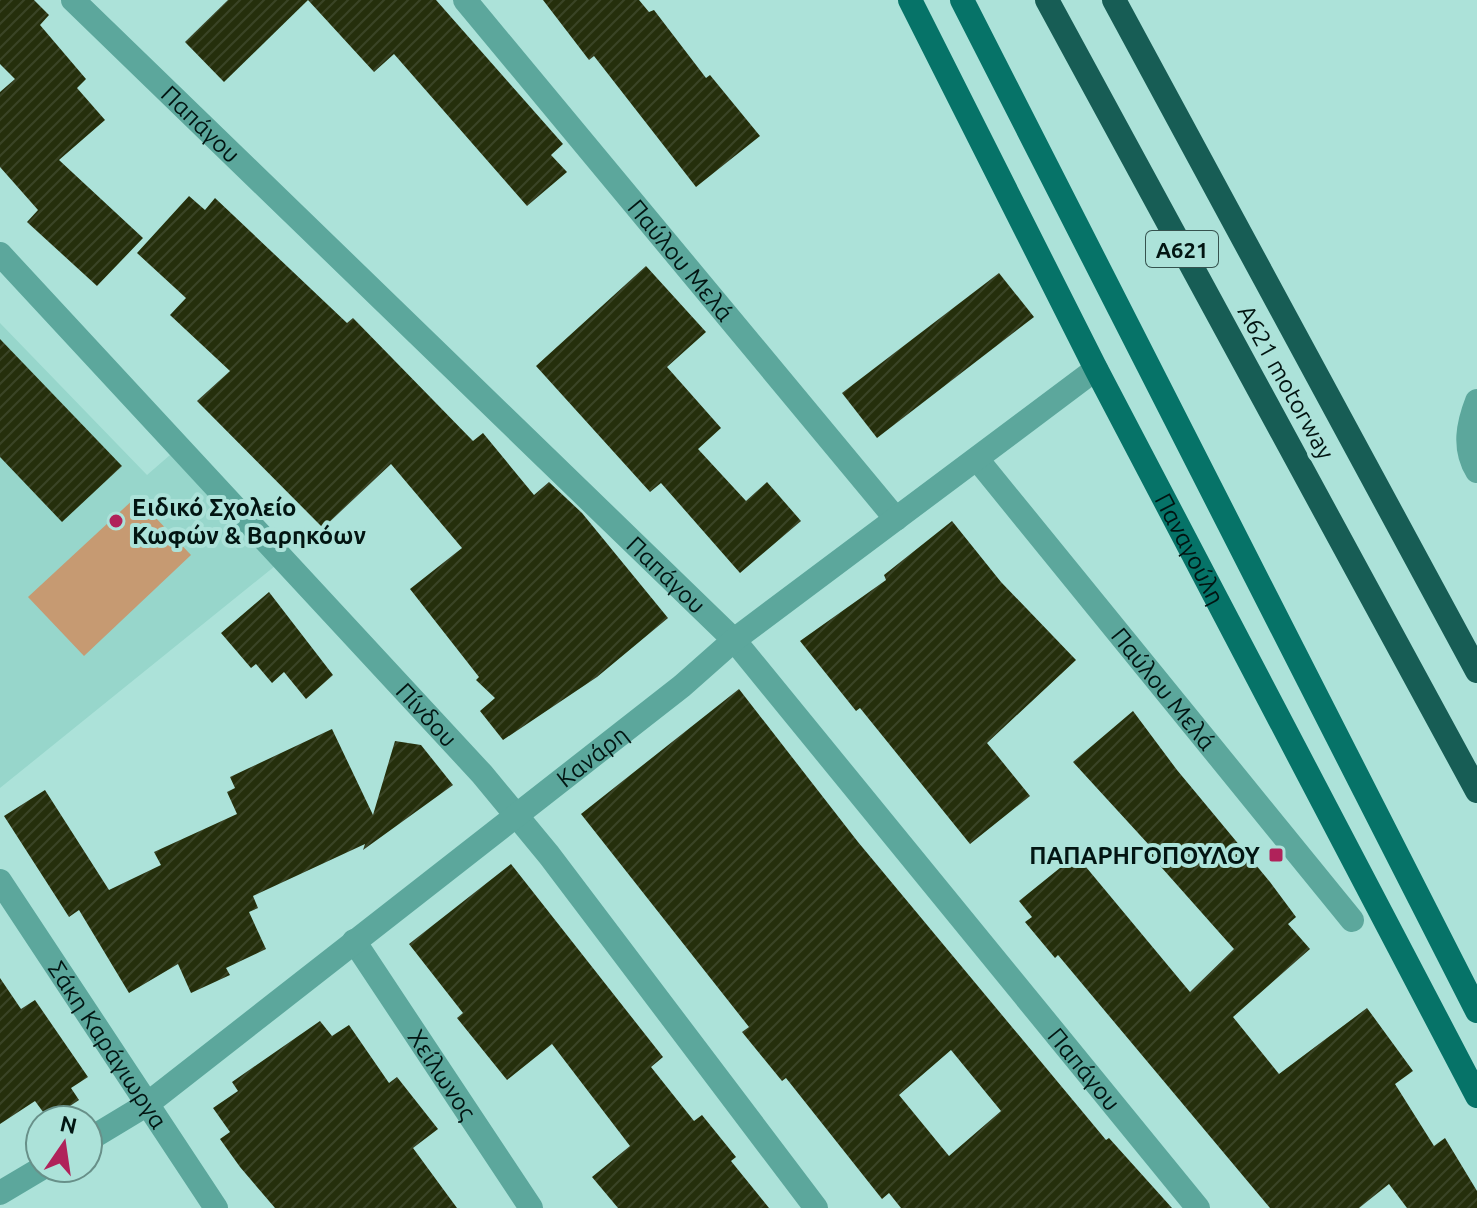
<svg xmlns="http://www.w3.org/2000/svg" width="1477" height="1208" font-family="Ubuntu,sans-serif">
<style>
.built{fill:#97d6cb}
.pitch{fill:#c69a72}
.building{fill:url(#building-hatch);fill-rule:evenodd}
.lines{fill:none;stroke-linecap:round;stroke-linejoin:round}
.minor{stroke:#5ca79c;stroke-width:24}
.major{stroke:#067368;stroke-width:24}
.highway{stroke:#175d55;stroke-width:24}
.poi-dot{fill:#b0225a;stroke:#ace2d9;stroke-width:3}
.labels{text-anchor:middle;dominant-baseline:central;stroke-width:8;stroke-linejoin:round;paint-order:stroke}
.shield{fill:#ace2d9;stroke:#35524e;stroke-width:2}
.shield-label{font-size:22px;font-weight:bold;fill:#021512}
.street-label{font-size:24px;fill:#021512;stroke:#ace2d9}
.poi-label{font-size:24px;font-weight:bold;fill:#021512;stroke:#ace2d9;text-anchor:start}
</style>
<defs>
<pattern id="building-hatch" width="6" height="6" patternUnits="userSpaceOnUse" patternTransform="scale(2)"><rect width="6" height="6" fill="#252f0c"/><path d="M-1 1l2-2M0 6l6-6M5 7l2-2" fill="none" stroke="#3a4426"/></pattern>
</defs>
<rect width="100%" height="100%" fill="#ace2d9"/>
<polygon class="built" points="0,323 147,475 170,455 275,566 0,788"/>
<polygon class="pitch" points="136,497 191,555 84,656 28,597"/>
<g class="building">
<polygon points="0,0 34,0 49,15 40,25 86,79 77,88 105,120 59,160 143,238 97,286 27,222 38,210 0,167 0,92 15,79 0,64"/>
<polygon points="228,0 308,0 224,82 185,42"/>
<polygon points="308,0 436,0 563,144 551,155 567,172 527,206 394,54 374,72"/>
<polygon points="543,0 639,0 649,12 654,10 706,78 710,75 760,136 696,187 594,56 589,60"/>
<polygon points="189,196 205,210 215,198 347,323 353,318 473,441 483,433 534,495 549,482 582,513 668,618 597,677 503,740 480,711 495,698 476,680 479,677 410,589 462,548 391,464 323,528 197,401 230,371 170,315 186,298 137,253"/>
<polygon points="646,266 706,332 667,367 721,428 698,449 746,501 767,482 801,521 740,573 661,483 650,492 536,366"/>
<polygon points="999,273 1034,317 877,438 842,393"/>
<polygon points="0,339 122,466 62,522 0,457"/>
<polygon points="952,521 1001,582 1076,660 987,743 1030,796 970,844 860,708 856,711 800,641 886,580 884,575"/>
<polygon points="269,592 333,675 306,699 284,672 272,683 256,664 251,668 221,633"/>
<path d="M739 689 858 842 1106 1140 1109 1138 1172 1208H901L889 1193 882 1199 786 1078 782 1081 742 1032 749 1027 581 814ZM951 1050 1001 1111 949 1156 899 1095Z"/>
<polygon points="1133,711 1177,770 1270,882 1296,917 1288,924 1310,949 1233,1017 1279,1074 1367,1008 1413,1071 1395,1084 1434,1146 1445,1138 1477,1191 1477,1208 1407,1208 1389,1184 1359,1208 1270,1208 1058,955 1055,958 1025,922 1032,917 1019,901 1076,855 1190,992 1234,949 1146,850 1150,846 1073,762"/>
<polygon points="332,729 373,815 395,741 421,745 453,785 363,850 365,844 253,896 258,908 249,912 266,949 226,968 230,975 191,993 178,964 129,993 79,910 69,917 4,816 45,790 109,890 161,865 154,852 237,814 227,792 235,788 230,777"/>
<polygon points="511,864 663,1057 651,1067 694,1121 702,1115 736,1157 731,1161 769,1208 618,1208 592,1177 630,1146 552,1044 507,1080 457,1018 463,1013 409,944"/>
<polygon points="0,978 21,1009 35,1000 88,1077 71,1088 79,1100 49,1120 35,1101 0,1124"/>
<polygon points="320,1021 332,1036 349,1025 389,1083 397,1077 438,1129 413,1148 457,1208 275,1208 240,1167 220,1139 230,1132 213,1108 238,1091 232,1082"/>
</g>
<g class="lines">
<g class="minor">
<path id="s1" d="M73 0 734 640 1198 1208"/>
<path id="s2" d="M465 0 896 519"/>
<path id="s3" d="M0 254 482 774 549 855 816 1208"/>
<path d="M1477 401C1468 424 1463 448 1477 471"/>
<path id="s4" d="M977 459 1352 920"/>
<path id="s5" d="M0 881 216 1208"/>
<path id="s6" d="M354 941 531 1208"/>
<path id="s7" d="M88 1140 146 1105 682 686 734 640 1096 369"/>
<polyline points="0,1193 42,1168"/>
</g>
<g class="major">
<path id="s8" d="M910 0 1096 369 1477 1096"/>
<polyline points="962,0 1477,1011"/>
</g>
<g class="highway">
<polyline points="1047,0 1477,791"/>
<polyline points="1114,0 1477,671"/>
</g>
</g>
<g class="poi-dot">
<circle cx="116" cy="521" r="8"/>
<rect x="1268" y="847" width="16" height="16" rx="4"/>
</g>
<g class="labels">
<rect class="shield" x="1146" y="231" width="72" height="36" rx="6"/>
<g class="shield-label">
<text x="1182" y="249">Α621</text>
</g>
<g class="street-label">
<text stroke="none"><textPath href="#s1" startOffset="178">Παπάγου</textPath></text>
<text stroke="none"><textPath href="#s2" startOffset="338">Παύλου Μελά</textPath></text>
<text transform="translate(1286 382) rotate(61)">A621 motorway</text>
<text stroke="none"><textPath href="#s8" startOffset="616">Παναγούλη</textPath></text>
<text stroke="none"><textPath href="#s1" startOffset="826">Παπάγου</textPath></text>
<text stroke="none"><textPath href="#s4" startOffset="296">Παύλου Μελά</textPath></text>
<text stroke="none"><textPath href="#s3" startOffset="628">Πίνδου</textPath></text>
<text stroke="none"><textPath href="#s7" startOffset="634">Κανάρη</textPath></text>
<text stroke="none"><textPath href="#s5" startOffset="196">Σάκη Καράγιωργα</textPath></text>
<text stroke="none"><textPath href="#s1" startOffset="1474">Παπάγου</textPath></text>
<text stroke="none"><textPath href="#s6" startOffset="160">Χείλωνος</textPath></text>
</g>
<g class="poi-label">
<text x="132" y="507">Ειδικό Σχολείο<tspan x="132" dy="28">Κωφών &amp; Βαρηκόων</tspan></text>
<text x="1260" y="855" text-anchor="end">ΠΑΠΑΡΗΓΟΠΟΥΛΟΥ</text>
</g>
</g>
<g transform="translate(64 1144) rotate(13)"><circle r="38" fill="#ace2d9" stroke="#689089" stroke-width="2"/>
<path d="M0-6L14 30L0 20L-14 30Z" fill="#b0225a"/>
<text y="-12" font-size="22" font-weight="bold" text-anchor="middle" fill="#021512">N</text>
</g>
</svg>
